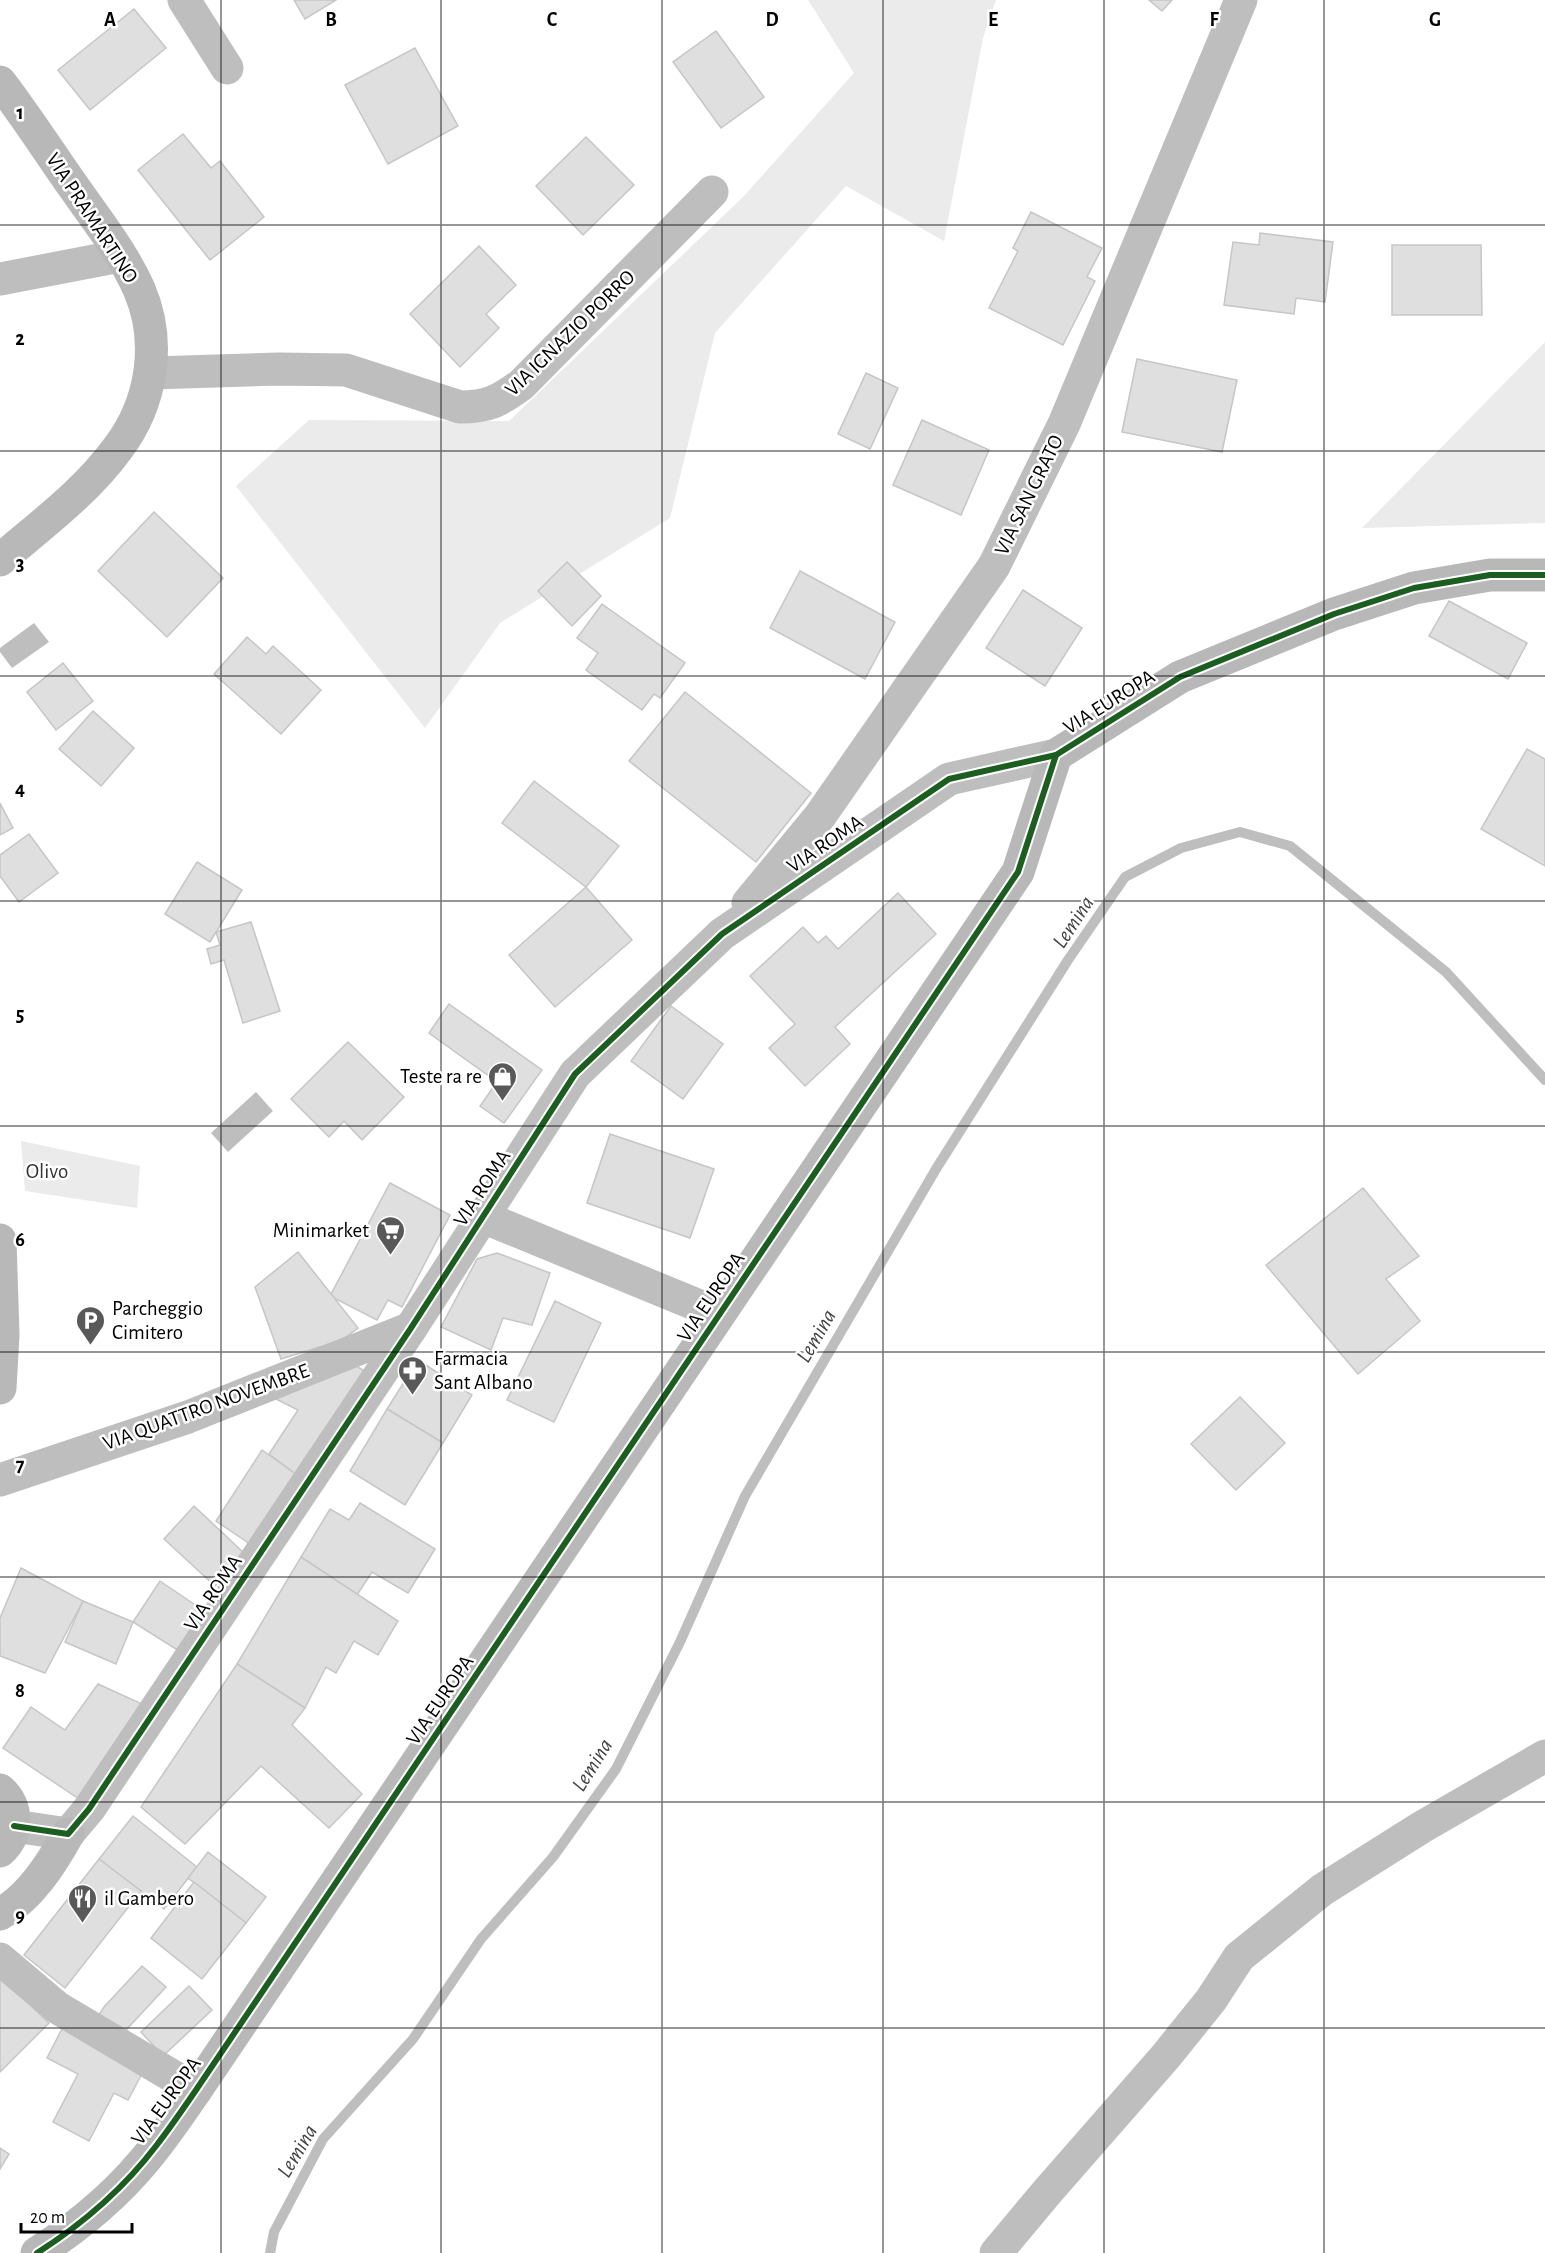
<svg xmlns="http://www.w3.org/2000/svg" width="1545" height="2253" font-family="'Alegreya Sans',sans-serif">
<style>
.green{fill:#ebebeb}
.water{fill:#bebebe}
.lines{fill:none;stroke-linecap:round;stroke-linejoin:round}
.stream{stroke:#bebebe;stroke-width:10}
.building{fill:#dfdfdf;stroke:#c6c6c6;stroke-width:1.5}
.street{stroke:#bebebe;stroke-width:33}
.secondary{stroke:#b8b8b8;stroke-width:33}
.cycleway-casing{stroke:#fff;stroke-width:10}
.cycleway{stroke:#1b5e20;stroke-width:6}
.grid{fill:none;stroke:#000;stroke-width:1.5;stroke-opacity:0.55}
.labels{text-anchor:middle;dominant-baseline:central;stroke-width:5;stroke-linejoin:round;paint-order:stroke}
.street-label{font-size:21px;fill:#000;stroke:#fff}
.poi-label{font-size:21px;fill:#000;stroke:#fff;text-anchor:start}
.park-label{font-size:21px;fill:#323232;stroke:#fff}
.water-label{font-size:22px;font-style:italic;fill:#434343;stroke:#fff}
.grid-label{font-size:20px;text-anchor:middle;font-weight:bold;fill:#000;stroke:#fff;stroke-width:5;stroke-linejoin:round;paint-order:stroke}
</style>
<rect width="100%" height="100%" fill="#fff"/>
<g class="green">
<polygon points="808,0 996,0 983,38 944,241 846,186 715,333 670,518 500,623 425,728 236,486 309,420 509,421 743,197 854,73"/>
<polygon points="1545,342 1545,523 1362,528"/>
<polygon points="21,1141 140,1166 137,1208 25,1191"/>
</g>
<g class="water">
<polygon points="34,623 49,642 12,668 0,652 0,648"/>
<polygon points="256,1092 273,1111 228,1152 211,1133"/>
</g>
<g class="lines">
<polyline class="stream" points="270,2253 274,2232 323,2139 413,2039 481,1939 553,1857 616,1769 680,1642 745,1496 936,1169 1068,960 1125,877 1181,848 1240,832 1290,846 1446,972 1545,1080"/>
</g>
<g class="building">
<polygon points="294,0 336,0 305,19"/>
<polygon points="1149,0 1172,0 1162,11"/>
<polygon points="134,9 166,48 90,110 58,70"/>
<polygon points="716,31 764,97 721,128 673,62"/>
<polygon points="415,48 458,126 388,164 345,85"/>
<polygon points="183,134 211,168 220,161 264,217 210,260 138,170"/>
<polygon points="586,137 634,185 583,235 536,186"/>
<polygon points="1031,212 1102,248 1087,277 1095,281 1063,345 989,308 1018,251 1013,248"/>
<polygon points="1260,233 1333,242 1325,302 1296,298 1294,314 1224,305 1233,242 1259,245"/>
<polygon points="1392,245 1481,245 1482,315 1392,315"/>
<polygon points="479,246 516,285 486,314 499,328 460,367 410,314"/>
<polygon points="1137,359 1237,380 1222,452 1122,432"/>
<polygon points="866,373 898,388 870,449 838,434"/>
<polygon points="922,420 989,450 961,515 893,485"/>
<polygon points="154,512 223,578 167,637 98,571"/>
<polygon points="567,562 601,596 572,626 538,591"/>
<polygon points="800,571 895,622 865,679 770,628"/>
<polygon points="1023,590 1082,628 1045,686 986,648"/>
<polygon points="1449,601 1527,643 1508,679 1429,636"/>
<polygon points="602,604 685,663 660,698 654,694 642,710 586,670 598,653 577,638"/>
<polygon points="247,637 266,654 273,646 321,690 281,734 214,674"/>
<polygon points="63,663 93,701 56,730 27,692"/>
<polygon points="685,692 811,793 756,862 629,761"/>
<polygon points="93,711 134,748 101,786 59,749"/>
<polygon points="1527,749 1545,759 1545,866 1481,829"/>
<polygon points="534,781 619,846 586,887 502,823"/>
<polygon points="0,803 13,828 0,835"/>
<polygon points="29,834 58,873 19,902 0,876 0,855"/>
<polygon points="197,862 242,890 210,942 165,914"/>
<polygon points="586,887 632,940 555,1007 509,955"/>
<polygon points="898,893 936,934 835,1027 850,1044 805,1086 769,1048 795,1024 750,976 803,927 818,943 826,936 838,949"/>
<polygon points="251,922 280,1011 243,1023 224,960 211,964 207,949 220,945 216,932"/>
<polygon points="449,1004 542,1070 504,1123 480,1106 497,1082 429,1033"/>
<polygon points="671,1006 723,1044 683,1099 631,1061"/>
<polygon points="348,1042 404,1097 362,1140 344,1121 329,1137 291,1099"/>
<polygon points="610,1134 714,1169 690,1238 587,1203"/>
<polygon points="390,1183 450,1215 402,1307 388,1300 377,1320 330,1296"/>
<polygon points="1363,1188 1419,1256 1386,1279 1420,1321 1358,1374 1266,1265"/>
<polygon points="298,1252 358,1328 342,1340 281,1359 255,1287"/>
<polygon points="497,1253 550,1273 532,1325 503,1318 491,1350 441,1327 477,1259"/>
<polygon points="555,1301 601,1323 554,1422 507,1400"/>
<polygon points="418,1360 472,1395 443,1443 387,1409"/>
<polygon points="355,1365 369,1374 297,1475 269,1454 298,1410 276,1399"/>
<polygon points="1240,1397 1285,1443 1236,1490 1191,1444"/>
<polygon points="387,1409 443,1443 405,1505 350,1471"/>
<polygon points="262,1450 297,1475 250,1544 216,1521"/>
<polygon points="360,1503 435,1549 408,1593 372,1572 357,1595 301,1557 330,1509 349,1520"/>
<polygon points="194,1506 245,1554 215,1586 164,1539"/>
<polygon points="301,1557 398,1621 378,1655 354,1641 336,1673 326,1667 305,1708 237,1664"/>
<polygon points="21,1568 83,1601 45,1673 0,1656 0,1618"/>
<polygon points="160,1581 204,1611 179,1651 133,1622"/>
<polygon points="83,1601 133,1622 116,1664 65,1642"/>
<polygon points="237,1664 305,1708 292,1725 362,1794 329,1828 261,1766 185,1844 141,1807"/>
<polygon points="98,1684 142,1704 79,1799 3,1748 31,1707 65,1730"/>
<polygon points="133,1816 197,1867 164,1909 99,1859"/>
<polygon points="208,1852 266,1897 246,1923 188,1878"/>
<polygon points="99,1859 141,1891 65,1988 24,1955"/>
<polygon points="194,1882 246,1923 202,1979 151,1938"/>
<polygon points="142,1966 166,1987 125,2031 97,2018 104,2007"/>
<polygon points="3,1978 49,2023 0,2072 0,1981"/>
<polygon points="189,1986 212,2010 163,2056 141,2032"/>
<polygon points="64,2025 145,2068 128,2100 114,2093 89,2141 53,2122 78,2074 47,2058"/>
<polygon points="0,2148 9,2154 0,2169"/>
</g>
<g class="lines">
<g class="street">
<polyline points="184,0 227,68"/>
<polyline points="0,279 120,256"/>
<path d="M152 373 279 369 346 370 460 407C488 407 499 401 521 385L712 192"/>
<polyline points="748,903 820,816 994,566 1064,424 1241,0"/>
<polyline points="483,1217 719,1314"/>
<polyline points="0,1480 188,1417 411,1328"/>
<polyline points="14,1826 68,1834 89,1809 411,1328 575,1074 722,934 949,779 1056,755"/>
<polyline points="0,1959 58,2008 196,2090"/>
<polyline points="996,2253 1047,2192 1166,2056 1211,2000 1239,1957 1322,1890 1422,1827 1545,1756"/>
</g>
<g class="secondary">
<path d="M0 82C26 116 49 152 73 186 96 219 123 253 139 289 162 342 152 403 118 448 86 492 41 525 0 560"/>
<polyline points="0,1240 3,1335 0,1388"/>
<path d="M0 1790C18 1806 19 1834 0 1851"/>
<path d="M0 1914C30 1898 52 1863 68 1834"/>
<path d="M37 2253C81 2225 124 2188 156 2146 170 2128 183 2109 196 2090L1018 872 1056 755 1180 677 1334 614 1414 588 1490 575H1545"/>
</g>
<defs>
<g id="cycleway">
<polyline points="14,1826 68,1834 89,1809 411,1328 575,1074 722,934 949,779 1056,755 1180,677 1334,614 1414,588 1490,575 1545,575"/>
<path d="M37 2253C81 2225 124 2188 156 2146 170 2128 183 2109 196 2090L1018 872 1056 755"/>
</g>
</defs>
<use href="#cycleway" class="cycleway-casing"/>
<use href="#cycleway" class="cycleway"/>
</g>
<path class="grid" d="M221 0V2253M441 0V2253M662 0V2253M883 0V2253M1104 0V2253M1324 0V2253M0 225H1545M0 451H1545M0 676H1545M0 901H1545M0 1126H1545M0 1352H1545M0 1577H1545M0 1802H1545M0 2028H1545"/>
<defs>
<symbol id="shop-pin" viewBox="-11 -11 22 30"><path d="M0 17L-7.5 6A9.5 9.5 0 1 1 7.5 6Z" fill="#595959" stroke="#fff"/><path d="M-5-2.5h2.3a2.7 3.5 0 0 1 5.4 0H5L5.5 6h-11ZM-1.5-2.5h3a1.5 2.3 0 0 0-3 0Z" fill="#fff"/></symbol>
<symbol id="supermarket-pin" viewBox="-11 -11 22 30"><path d="M0 17L-7.5 6A9.5 9.5 0 1 1 7.5 6Z" fill="#595959" stroke="#fff"/><path d="M-6-5.5h2.5l.6 2H6L4.5 2H-2.5L-4.4-4H-6ZM-1.5 3.2a1.3 1.3 0 1 0 .1 0ZM3 3.2a1.3 1.3 0 1 0 .1 0Z" fill="#fff"/></symbol>
<symbol id="parking-pin" viewBox="-11 -11 22 30"><path d="M0 17L-7.5 6A9.5 9.5 0 1 1 7.5 6Z" fill="#595959" stroke="#fff"/><path d="M-3.5-5.5H1a3.5 3.5 0 0 1 0 7H-1V5.5H-3.5ZM-1-3.4V-.6H.8a1.4 1.4 0 0 0 0-2.8Z" fill="#fff"/></symbol>
<symbol id="pharmacy-pin" viewBox="-11 -11 22 30"><path d="M0 17L-7.5 6A9.5 9.5 0 1 1 7.5 6Z" fill="#595959" stroke="#fff"/><path d="M-2-6h4v4h4v4h-4v4h-4v-4h-4v-4h4Z" fill="#fff"/></symbol>
<symbol id="restaurant-pin" viewBox="-11 -11 22 30"><path d="M0 17L-7.5 6A9.5 9.5 0 1 1 7.5 6Z" fill="#595959" stroke="#fff"/><path d="M-5-6h1v4h1v-4h1v4h1v-4h1v5L-1.5 .5V6h-2V.5L-5-1ZM5-6V6H3V1.5H1.5Q1.5-4 5-6Z" fill="#fff"/></symbol>
</defs>
<g fill-rule="evenodd">
<use href="#shop-pin" x="486" y="1060" width="33" height="45"/>
<use href="#supermarket-pin" x="374" y="1214" width="33" height="45"/>
<use href="#parking-pin" x="74" y="1304" width="33" height="45"/>
<use href="#pharmacy-pin" x="396" y="1354" width="33" height="45"/>
<use href="#restaurant-pin" x="66" y="1882" width="33" height="45"/>
</g>
<g class="labels">
<g class="street-label">
<text transform="translate(92 218) rotate(57)">VIA PRAMARTINO</text>
<text transform="translate(570 333) rotate(-44)">VIA IGNAZIO PORRO</text>
<text transform="translate(1029 495) rotate(-64)">VIA SAN GRATO</text>
<text transform="translate(1109 702) rotate(-32)">VIA EUROPA</text>
<text transform="translate(825 844) rotate(-34)">VIA ROMA</text>
<text transform="translate(482 1188) rotate(-57)">VIA ROMA</text>
<text transform="translate(711 1297) rotate(-56)">VIA EUROPA</text>
<text transform="translate(206 1407) rotate(-20)">VIA QUATTRO NOVEMBRE</text>
<text transform="translate(213 1593) rotate(-56)">VIA ROMA</text>
<text transform="translate(440 1700) rotate(-56)">VIA EUROPA</text>
<text transform="translate(166 2101) rotate(-54)">VIA EUROPA</text>
</g>
<g class="poi-label">
<text x="482" y="1076" text-anchor="end">Teste ra re</text>
<text x="369" y="1230" text-anchor="end">Minimarket</text>
<text x="112" y="1308">Parcheggio<tspan x="112" dy="24">Cimitero</tspan></text>
<text x="434" y="1358">Farmacia<tspan x="434" dy="24">Sant Albano</tspan></text>
<text x="104" y="1898">il Gambero</text>
</g>
<g class="park-label">
<text x="47" y="1171">Olivo</text>
</g>
<g class="water-label">
<text transform="translate(1073 922) rotate(-57)">Lemina</text>
<text transform="translate(816 1336) rotate(-60)">Lemina</text>
<text transform="translate(592 1765) rotate(-58)">Lemina</text>
<text transform="translate(297 2151) rotate(-59)">Lemina</text>
</g>
</g>
<g class="grid-label">
<text x="110" y="26">A</text>
<text x="331" y="26">B</text>
<text x="552" y="26">C</text>
<text x="772" y="26">D</text>
<text x="993" y="26">E</text>
<text x="1214" y="26">F</text>
<text x="1435" y="26">G</text>
<text x="20" y="119">1</text>
<text x="20" y="345">2</text>
<text x="20" y="570">3</text>
<text x="20" y="795">4</text>
<text x="20" y="1021">5</text>
<text x="20" y="1246">6</text>
<text x="20" y="1471">7</text>
<text x="20" y="1697">8</text>
<text x="20" y="1922">9</text>
</g>
<path d="M21 2223v9h111v-9" fill="none" stroke="#000000" stroke-width="3"/>
<text x="30" y="2223" font-size="18" fill="#000000" stroke="#ffffff" stroke-width="4.5" paint-order="stroke">20 m</text>
</svg>
